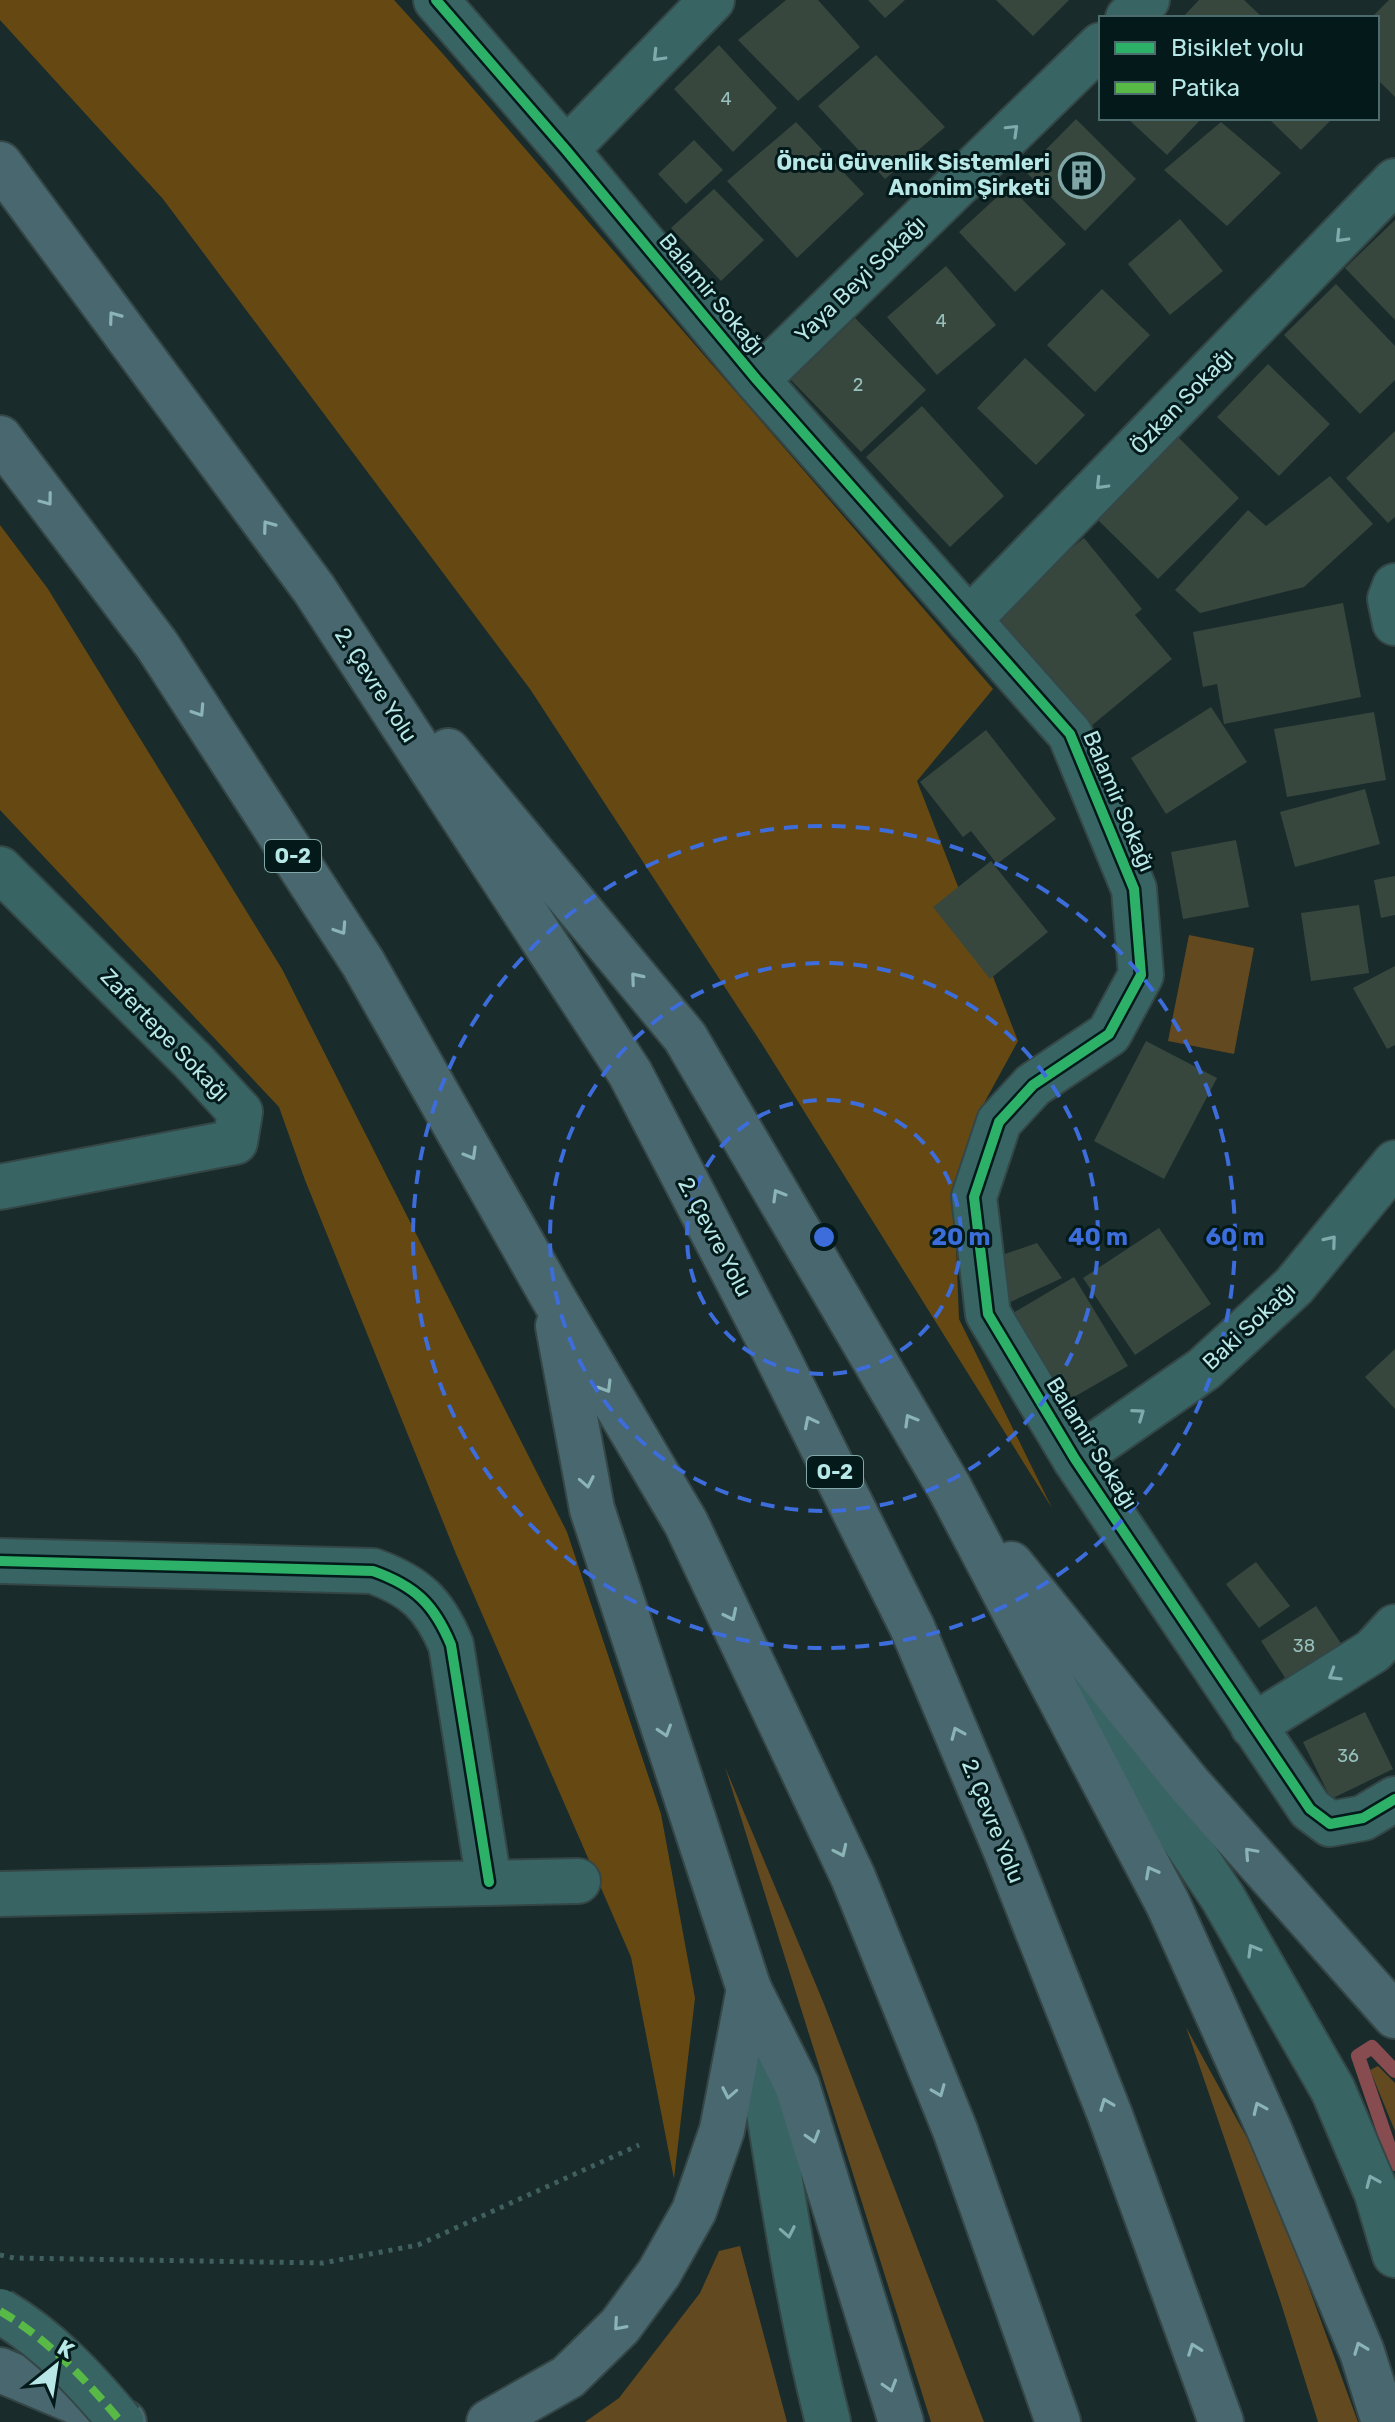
<svg xmlns="http://www.w3.org/2000/svg" width="1395" height="2422" font-family="Rubik,sans-serif">
<style>
.green{fill:#624920}
.forest{fill:#664912}
.lines{fill:none;stroke-linecap:round;stroke-linejoin:round}
.stream{stroke:#864c50;stroke-width:14}
.building{fill:#38473e}
.minor-casing{stroke:#354646;stroke-width:48}
.highway-casing{stroke:#354646;stroke-width:48}
.path{stroke:#406060;stroke-width:5;stroke-dasharray:4 6;stroke-linecap:butt}
.minor{stroke:#386464;stroke-width:44}
.highway{stroke:#49676e;stroke-width:44}
.minor-bridge-casing{stroke:#354646;stroke-width:48;stroke-linecap:butt}
.minor-bridge{stroke:#386464;stroke-width:44}
.quiet{stroke:#58b947;stroke-width:8;stroke-dasharray:16 8;stroke-linecap:butt}
.cycleway-casing{stroke:#03191a;stroke-width:15}
.cycleway{stroke:#2db169;stroke-width:10}
.oneway{stroke:#7eacac}
.oneway2{stroke:#8bb4b6}
.ring{fill:none;stroke:#3c6ddb;stroke-width:4;stroke-dasharray:14 10}
.labels{text-anchor:middle;dominant-baseline:central;stroke-width:6;stroke-linejoin:round;paint-order:stroke}
.number-label{font-size:18px;fill:#97bfbc}
.shield{fill:#03191a;stroke:#81a9a9;stroke-width:2}
.shield-label{font-size:20px;font-weight:bold;fill:#b7e7e6}
.poi-label{font-size:22px;font-weight:bold;fill:#b7e7e6;stroke:#03191a;text-anchor:end}
.street-label{font-size:22px;fill:#b7e7e6;stroke:#03191a}
.centre{fill:#3c6ddb;stroke:#03191a;stroke-width:4}
.ring-label{font-size:24px;text-anchor:middle;font-weight:bold;fill:#3c6ddb;stroke:#03191a;stroke-width:6;stroke-linejoin:round;paint-order:stroke}
</style>
<rect width="100%" height="100%" fill="#192b2b"/>
<g class="green">
<polygon points="1189,935 1254,948 1234,1054 1168,1041"/>
<polygon points="725,1767 824,2004 984,2422 931,2422"/>
<polygon points="1186,2027 1268,2176 1358,2422 1318,2422 1279,2297"/>
<polygon points="1378,2066 1395,2083 1395,2131 1370,2070"/>
<polygon points="740,2246 787,2422 585,2422 619,2398 700,2293 719,2251"/>
</g>
<g class="forest">
<polygon points="0,0 394,0 443,54 993,689 917,781 1018,1041 983,1105 954,1194 959,1319 1052,1508 762,1044 530,689 163,199 0,20"/>
<polygon points="0,525 48,589 282,969 567,1532 661,1814 695,1998 674,2179 631,1957 456,1554 305,1180 279,1107 0,810"/>
</g>
<g class="lines">
<polyline class="stream" points="1395,2071 1372,2047 1358,2056 1395,2164"/>
</g>
<g class="building">
<polygon points="786,0 818,0 860,47 798,101 738,40"/>
<polygon points="868,0 905,0 885,18"/>
<polygon points="996,0 1069,0 1033,36"/>
<polygon points="1199,0 1244,0 1263,18 1182,18"/>
<polygon points="1389,0 1395,0 1395,97 1377,79 1377,18 1371,18"/>
<polygon points="719,45 777,108 733,152 674,89"/>
<polygon points="876,55 945,127 885,179 818,106"/>
<polygon points="1127,118 1202,118 1167,155"/>
<polygon points="1268,118 1333,118 1301,150"/>
<polygon points="1076,119 1136,179 1085,231 1025,171"/>
<polygon points="796,122 864,194 797,258 727,181"/>
<polygon points="1221,122 1281,173 1227,226 1164,170"/>
<polygon points="694,140 723,170 686,204 658,174"/>
<polygon points="1009,186 1066,244 1015,292 959,232"/>
<polygon points="714,189 764,240 721,281 671,228"/>
<polygon points="1180,219 1223,271 1170,315 1128,264"/>
<polygon points="1395,220 1395,320 1345,268"/>
<polygon points="946,266 996,325 937,375 887,317"/>
<polygon points="1336,284 1395,346 1395,380 1360,414 1284,335"/>
<polygon points="1102,289 1150,335 1095,392 1047,345"/>
<polygon points="855,318 926,390 861,452 791,380"/>
<polygon points="1025,358 1085,415 1036,465 977,408"/>
<polygon points="1268,364 1330,424 1279,476 1217,417"/>
<polygon points="922,406 1004,496 950,547 866,457"/>
<polygon points="1395,431 1395,517 1388,523 1346,478"/>
<polygon points="1178,437 1239,498 1158,579 1096,518"/>
<polygon points="1330,476 1373,524 1304,587 1200,613 1175,590 1248,510 1266,526"/>
<polygon points="1084,538 1142,609 1135,615 1172,659 1090,727 994,612"/>
<polygon points="1343,603 1361,697 1224,724 1217,684 1203,687 1193,632"/>
<polygon points="1211,707 1247,762 1166,814 1131,758"/>
<polygon points="1374,712 1386,780 1287,797 1274,729"/>
<polygon points="986,730 1056,819 997,864 971,831 963,837 920,782"/>
<polygon points="1365,789 1380,844 1295,867 1280,812"/>
<polygon points="1236,840 1249,907 1183,919 1171,852"/>
<polygon points="991,861 1048,932 990,979 933,907"/>
<polygon points="1395,876 1395,915 1381,918 1374,880"/>
<polygon points="1359,905 1369,973 1311,981 1301,913"/>
<polygon points="1395,966 1395,1045 1387,1049 1353,988"/>
<polygon points="1146,1041 1217,1078 1164,1179 1094,1141"/>
<polygon points="1159,1228 1211,1304 1135,1355 1083,1278"/>
<polygon points="1037,1243 1062,1278 1006,1304 999,1256"/>
<polygon points="1074,1277 1128,1366 1060,1405 1008,1316"/>
<polygon points="1395,1349 1395,1409 1365,1377"/>
<polygon points="1256,1562 1290,1606 1259,1628 1226,1584"/>
<polygon points="1316,1606 1346,1651 1291,1687 1261,1641"/>
<polygon points="1365,1712 1393,1769 1331,1799 1303,1742"/>
</g>
<g class="lines">
<defs>
<g id="minor">
<polyline points="436,0 566,150 757,380 1070,734 1134,889 1141,975 1109,1034 1033,1085 999,1122 974,1197 988,1314 1075,1459 1310,1809 1330,1824 1363,1818 1395,1799"/>
<polyline points="1128,18 1147,0"/>
<polyline points="566,150 712,0"/>
<polyline points="757,380 1101,45"/>
<polyline points="1395,586 1390,599 1395,623"/>
<polyline points="969,620 1395,181"/>
<polyline points="0,869 193,1061 240,1112 235,1142 0,1187"/>
<polyline points="1075,1459 1204,1369 1294,1286 1395,1163"/>
<path d="M0 1561 373 1571C415 1586 434 1604 451 1645L489 1882"/>
<polyline points="1048,1635 1223,1898 1333,2090 1377,2194 1395,2255"/>
<polyline points="1253,1726 1373,1651 1395,1627"/>
<polyline points="0,1894 578,1881"/>
<path d="M751 2003C775 2143 793 2284 828 2422"/>
</g>
<g id="highway">
<polyline points="0,164 314,589 630,1073 775,1352 912,1627 1006,1851 1110,2115 1221,2422"/>
<polyline points="0,438 157,645 363,963 552,1296 686,1523 853,1877 955,2130 1058,2422"/>
<polyline points="448,751 685,1037 949,1487 1168,1904 1269,2129 1362,2352 1384,2422"/>
<polyline points="558,1326 592,1509 749,1989 797,2085 901,2422"/>
<polyline points="1011,1564 1189,1784 1395,2016"/>
<polyline points="0,2370 124,2422"/>
<polyline points="489,2422 568,2377 620,2326 659,2273 694,2211 722,2130 749,1989"/>
</g>
</defs>
<use href="#minor" class="minor-casing"/>
<use href="#highway" class="highway-casing"/>
<polyline class="path" points="0,2255 14,2258 323,2263 418,2245 639,2145"/>
<use href="#minor" class="minor"/>
<use href="#highway" class="highway"/>
<defs>
<path id="minor-bridge" d="M0 2311C48 2339 86 2380 121 2422"/>
</defs>
<use href="#minor-bridge" class="minor-bridge-casing"/>
<use href="#minor-bridge" class="minor-bridge"/>
<path class="quiet" d="M0 2311C48 2339 86 2380 121 2422"/>
<defs>
<g id="cycleway">
<polyline points="436,0 566,150 757,380 1070,734 1134,889 1141,975 1109,1034 1033,1085 999,1122 974,1197 988,1314 1075,1459 1310,1809 1330,1824 1363,1818 1395,1799"/>
<path d="M0 1561 373 1571C415 1586 434 1604 451 1645L489 1882"/>
</g>
</defs>
<use href="#cycleway" class="cycleway-casing"/>
<use href="#cycleway" class="cycleway"/>
</g>
<defs><path id="oneway-chevron" d="M-2-3.5L2.5 0L-2 3.5" fill="none" stroke-width="1.6" stroke-linecap="round" stroke-linejoin="round" transform="scale(2)"/></defs>
<g class="oneway">
<use href="#oneway-chevron" transform="translate(658 56) rotate(134)"/>
<use href="#oneway-chevron" transform="translate(1013 130) rotate(-44)"/>
<use href="#oneway-chevron" transform="translate(1341 237) rotate(134)"/>
<use href="#oneway-chevron" transform="translate(1101 484) rotate(134)"/>
<use href="#oneway-chevron" transform="translate(1331 1241) rotate(-50)"/>
<use href="#oneway-chevron" transform="translate(1139 1414) rotate(-35)"/>
<use href="#oneway-chevron" transform="translate(1334 1675) rotate(148)"/>
<use href="#oneway-chevron" transform="translate(1253 1950) rotate(-120)"/>
<use href="#oneway-chevron" transform="translate(1372 2181) rotate(-113)"/>
<use href="#oneway-chevron" transform="translate(788 2232) rotate(79)"/>
</g>
<g class="oneway2">
<use href="#oneway-chevron" transform="translate(114 317) rotate(-126)"/>
<use href="#oneway-chevron" transform="translate(47 500) rotate(53)"/>
<use href="#oneway-chevron" transform="translate(268 526) rotate(-126)"/>
<use href="#oneway-chevron" transform="translate(199 711) rotate(57)"/>
<use href="#oneway-chevron" transform="translate(341 929) rotate(57)"/>
<use href="#oneway-chevron" transform="translate(636 978) rotate(-130)"/>
<use href="#oneway-chevron" transform="translate(471 1154) rotate(60)"/>
<use href="#oneway-chevron" transform="translate(778 1195) rotate(-120)"/>
<use href="#oneway-chevron" transform="translate(606 1387) rotate(59)"/>
<use href="#oneway-chevron" transform="translate(910 1420) rotate(-120)"/>
<use href="#oneway-chevron" transform="translate(810 1422) rotate(-117)"/>
<use href="#oneway-chevron" transform="translate(587 1482) rotate(79)"/>
<use href="#oneway-chevron" transform="translate(731 1615) rotate(64)"/>
<use href="#oneway-chevron" transform="translate(665 1731) rotate(72)"/>
<use href="#oneway-chevron" transform="translate(957 1733) rotate(-113)"/>
<use href="#oneway-chevron" transform="translate(841 1851) rotate(65)"/>
<use href="#oneway-chevron" transform="translate(1250 1853) rotate(-132)"/>
<use href="#oneway-chevron" transform="translate(1151 1872) rotate(-118)"/>
<use href="#oneway-chevron" transform="translate(939 2091) rotate(68)"/>
<use href="#oneway-chevron" transform="translate(729 2093) rotate(101)"/>
<use href="#oneway-chevron" transform="translate(1106 2104) rotate(-111)"/>
<use href="#oneway-chevron" transform="translate(1259 2108) rotate(-114)"/>
<use href="#oneway-chevron" transform="translate(813 2137) rotate(73)"/>
<use href="#oneway-chevron" transform="translate(619 2325) rotate(131)"/>
<use href="#oneway-chevron" transform="translate(1360 2348) rotate(-111)"/>
<use href="#oneway-chevron" transform="translate(1194 2349) rotate(-110)"/>
<use href="#oneway-chevron" transform="translate(890 2386) rotate(73)"/>
</g>
<g class="ring">
<circle cx="824" cy="1237" r="137"/>
<circle cx="824" cy="1237" r="274"/>
<circle cx="824" cy="1237" r="411"/>
</g>
<defs>
<symbol id="building-ring" viewBox="-11 -11 22 22"><circle r="9.5" fill="#03191a" stroke="#80a5a5" stroke-width="1.5"/><path d="M-4-6H4V6H1V3H-1V6H-4ZM-2.5-4.3h1.7v1.8h-1.7ZM.8-4.3h1.7v1.8H.8ZM-2.5-1h1.7V.8h-1.7ZM.8-1h1.7V.8H.8Z" fill="#80a5a5"/></symbol>
</defs>
<g fill-rule="evenodd">
<use href="#building-ring" x="1056" y="150" width="51" height="51"/>
</g>
<g class="labels">
<g class="number-label">
<text x="726" y="99">4</text>
<text x="941" y="321">4</text>
<text x="858" y="385">2</text>
<text x="1304" y="1646">38</text>
<text x="1348" y="1756">36</text>
</g>
<g class="shield">
<rect x="265" y="840" width="56" height="32" rx="6"/>
<rect x="807" y="1456" width="56" height="32" rx="6"/>
</g>
<g class="shield-label">
<text x="293" y="856">O-2</text>
<text x="835" y="1472">O-2</text>
</g>
<g class="poi-label">
<text x="1050" y="162">Öncü Güvenlik Sistemleri<tspan x="1050" dy="25">Anonim Şirketi</tspan></text>
</g>
<g class="street-label">
<text transform="translate(860 279) rotate(-44)">Yaya Beyi Sokağı</text>
<text transform="translate(712 294) rotate(50)">Balamir Sokağı</text>
<text transform="translate(1182 401) rotate(-46)">Özkan Sokağı</text>
<text transform="translate(376 685) rotate(57)">2. Çevre Yolu</text>
<text transform="translate(1119 801) rotate(67)">Balamir Sokağı</text>
<text transform="translate(165 1035) rotate(46)">Zafertepe Sokağı</text>
<text transform="translate(715 1237) rotate(62)">2. Çevre Yolu</text>
<text transform="translate(1249 1326) rotate(-43)">Baki Sokağı</text>
<text transform="translate(1092 1443) rotate(58)">Balamir Sokağı</text>
<text transform="translate(993 1821) rotate(68)">2. Çevre Yolu</text>
</g>
</g>
<circle cx="824" cy="1237" r="12" class="centre"/>
<g class="ring-label">
<text x="961" y="1245">20 m</text>
<text x="1098" y="1245">40 m</text>
<text x="1235" y="1245">60 m</text>
</g>
<rect x="1099" y="16" width="280" height="104" fill="#03191a" stroke="#4b6b6c" stroke-width="2"/>
<rect x="1115" y="42" width="40" height="12" fill="#2db169" stroke="#4b6b6c" stroke-width="2"/>
<text x="1171" y="56" font-size="24" fill="#b7e7e6">Bisiklet yolu</text>
<rect x="1115" y="82" width="40" height="12" fill="#58b947" stroke="#4b6b6c" stroke-width="2"/>
<text x="1171" y="96" font-size="24" fill="#b7e7e6">Patika</text>
<g transform="translate(56 2366) rotate(30)" stroke="#03191a" stroke-width="6" paint-order="stroke">
<path d="M0-6L14 30L0 20L-14 30Z" fill="#b7e7e6"/>
<text y="-12" font-size="22" font-weight="bold" text-anchor="middle" fill="#b7e7e6">K</text>
</g>
</svg>
